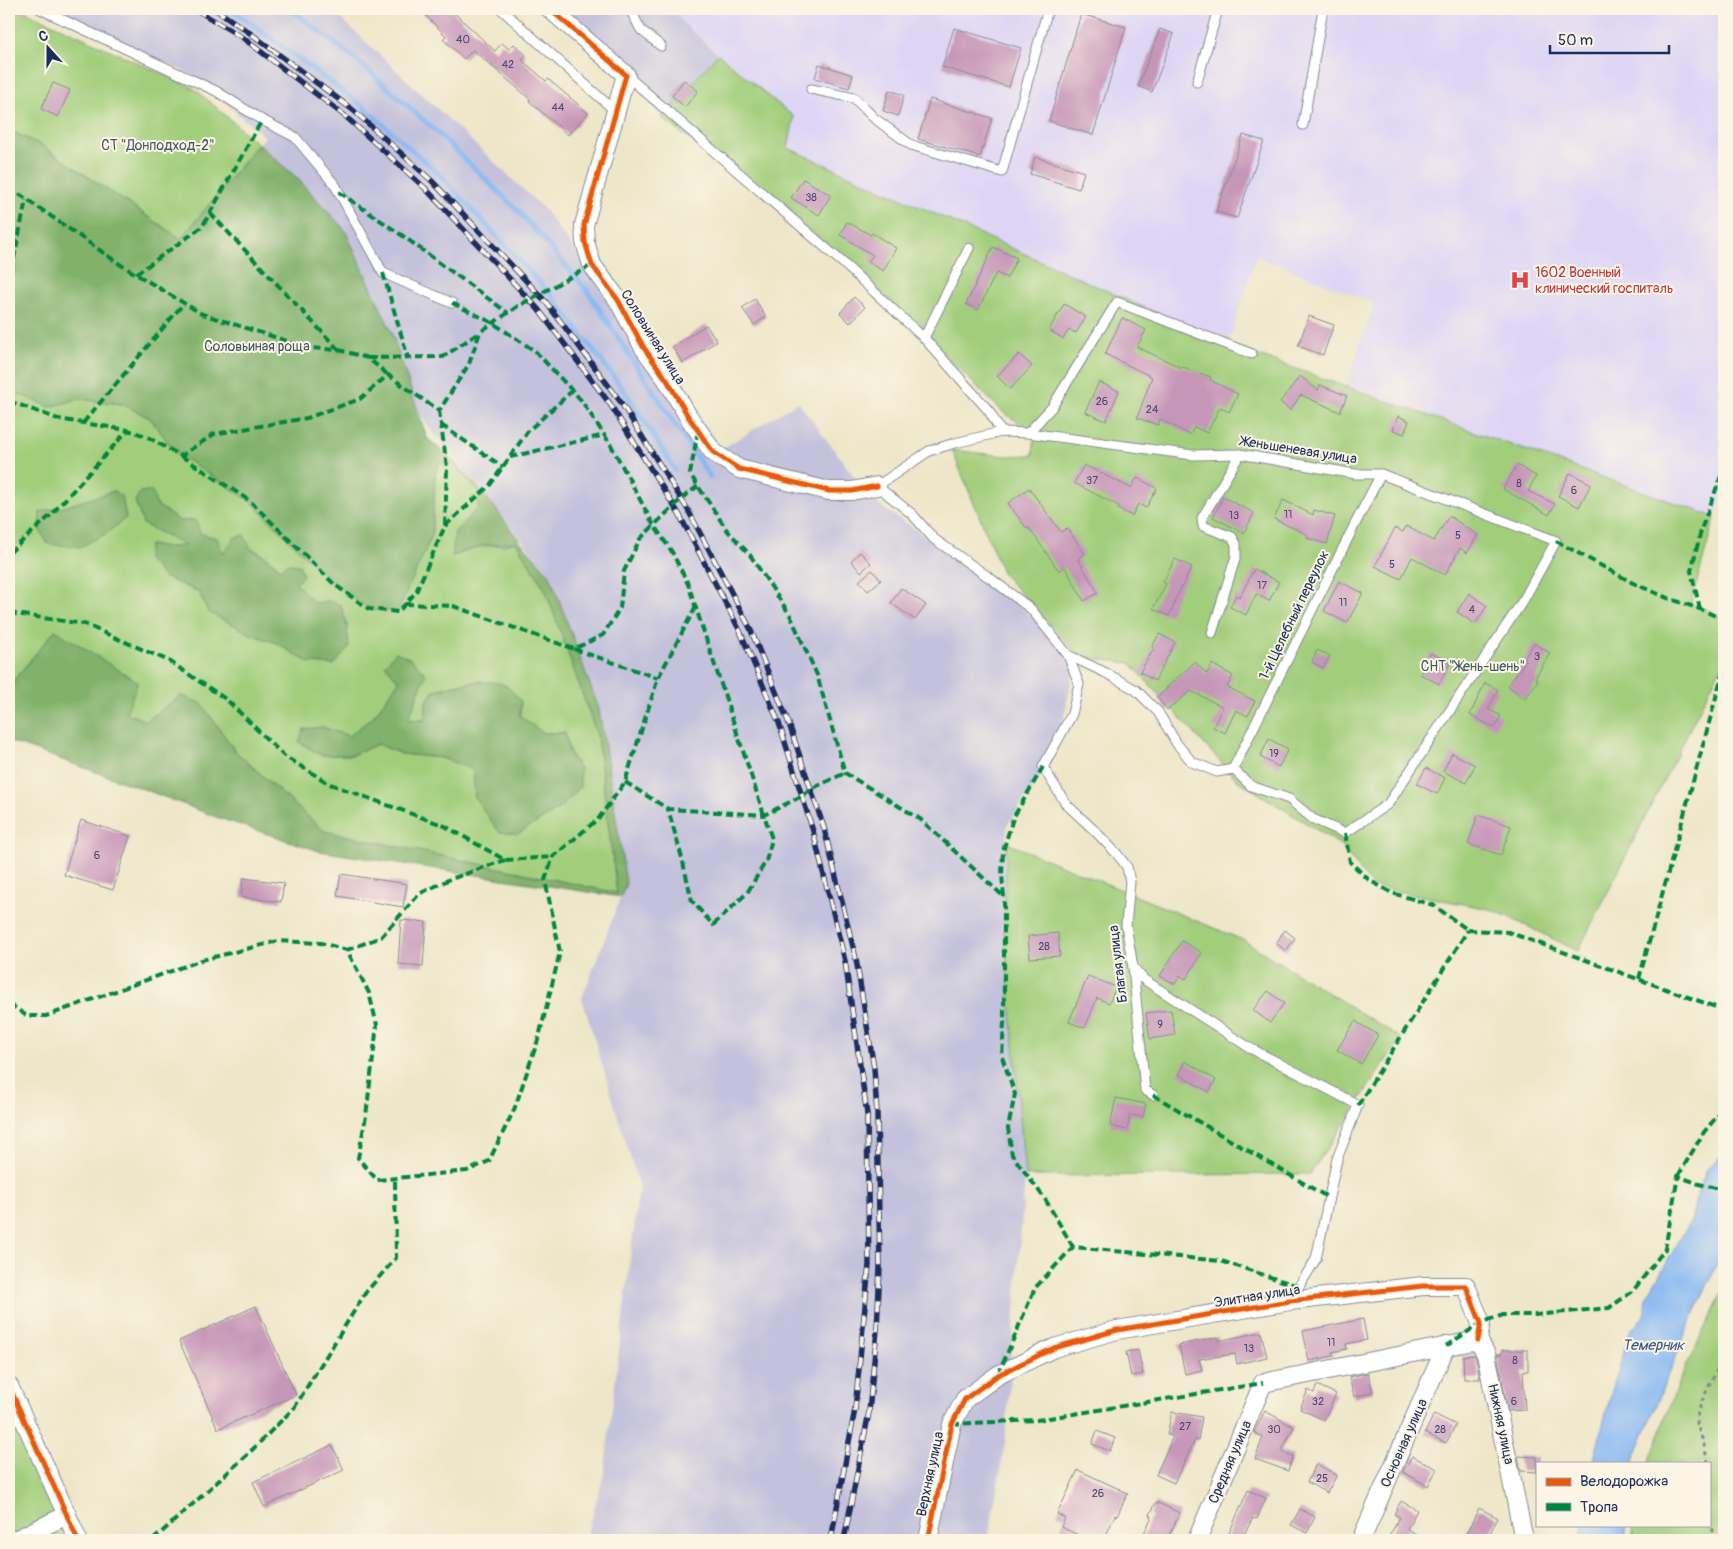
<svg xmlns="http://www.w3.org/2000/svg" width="1733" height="1549" font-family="Pangolin,sans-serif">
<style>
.built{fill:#ded5f5}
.industrial{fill:#c3c1db}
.green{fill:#a2ce7b;stroke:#5e7e6c;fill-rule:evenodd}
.forest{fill:#81b16b;stroke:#4e7064}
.water{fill:#87b8f3;stroke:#5174a8}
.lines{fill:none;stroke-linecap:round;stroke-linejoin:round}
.stream{stroke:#87b8f3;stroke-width:5}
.building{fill:#c696b8}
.lane-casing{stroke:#848a93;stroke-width:11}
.street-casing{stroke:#848a93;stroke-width:20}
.path{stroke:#848a93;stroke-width:3;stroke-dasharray:4 4;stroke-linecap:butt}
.lane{stroke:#fff;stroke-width:9}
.street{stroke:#fff;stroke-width:18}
.rail-casing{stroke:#1b2f5e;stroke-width:5.5}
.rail{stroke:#fcf5e5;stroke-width:4;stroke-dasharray:11;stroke-linecap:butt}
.quiet{stroke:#00873e;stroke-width:4;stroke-dasharray:8 4;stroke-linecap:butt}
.cycleway-casing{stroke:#fcf5e5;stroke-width:8}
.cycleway{stroke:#e8590c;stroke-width:5}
.labels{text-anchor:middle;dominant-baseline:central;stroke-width:4;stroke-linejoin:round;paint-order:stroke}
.number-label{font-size:11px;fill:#464974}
.park-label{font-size:14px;fill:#3d5765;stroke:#fcf5e5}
.health-label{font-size:14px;fill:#be3a42;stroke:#fcf5e5;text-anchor:start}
.street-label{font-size:14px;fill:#1b2f5e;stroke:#fcf5e5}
.water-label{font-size:15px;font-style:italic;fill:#3b588b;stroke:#fcf5e5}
</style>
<rect width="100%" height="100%" fill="#fcf5e5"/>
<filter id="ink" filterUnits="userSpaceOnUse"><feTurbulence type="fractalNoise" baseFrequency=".02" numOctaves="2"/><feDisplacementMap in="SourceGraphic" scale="10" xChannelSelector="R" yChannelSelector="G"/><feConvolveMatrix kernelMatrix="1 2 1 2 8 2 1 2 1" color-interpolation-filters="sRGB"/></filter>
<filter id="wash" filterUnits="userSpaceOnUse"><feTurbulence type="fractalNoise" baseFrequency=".0096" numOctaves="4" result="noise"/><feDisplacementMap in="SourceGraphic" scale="20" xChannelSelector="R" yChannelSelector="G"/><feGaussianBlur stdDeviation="1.12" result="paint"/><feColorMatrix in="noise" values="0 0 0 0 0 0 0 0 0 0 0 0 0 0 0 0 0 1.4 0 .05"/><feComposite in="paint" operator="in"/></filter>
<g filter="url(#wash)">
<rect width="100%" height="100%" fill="#ede6c8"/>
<polygon class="built" points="672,9 1724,9 1724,492 1715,517 1346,386 1374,303 1256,256 1228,345 788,148 794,117 685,25"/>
<g class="industrial">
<polygon points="51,9 331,9 544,209 722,449 798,402 873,501 995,583 1076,658 1056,754 1007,825 1004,929 1025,1176 1005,1443 988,1540 585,1540 604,1474 639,1186 582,998 626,883 599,709 550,575 413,407 185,235 265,137 194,76"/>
<polygon points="556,9 672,9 685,25 718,54 662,118 636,86"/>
</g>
<g class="green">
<polygon points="9,9 20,9 195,89 258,144 181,239 41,145 9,130"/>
<polygon points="718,54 794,117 788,148 1228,345 1715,517 1691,603 1724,618 1724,661 1578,951 1494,910 1372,886 1341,845 1237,780 1130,663 1080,657 1003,574 952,450 1005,456 1033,455 1035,431 1006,415 847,259 662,118"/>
<path d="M9 390 50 407 78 399 122 404 150 418 176 453 250 501 335 585 398 611 432 535 435 475 439 463 453 465 478 490V508L455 532 453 556 482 546 505 545 516 542 545 589 597 735 617 893 324 831 236 752 201 703 181 696 146 721 126 713 55 630 11 684H9ZM84 501 39 529 40 512 61 508ZM195 520 201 534 223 553C231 552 242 548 250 549 266 550 303 591 315 604L328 601 341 605 347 626 309 663 277 643 253 635 199 592 164 577 149 545 172 547 186 545 179 521ZM399 681 413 703 407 720H425L426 702 434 690 453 685 481 681 521 701 520 716 543 733H565L569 752 580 769 560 808 517 833 475 798 474 770 442 758 401 754 378 744 352 755H321L299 742 322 727 349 736 373 717Z"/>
<polygon points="1007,843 1243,940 1401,1038 1310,1174 1025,1176 1004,929"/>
<polygon points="1724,1289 1724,1540 1632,1540 1634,1525 1709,1525 1709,1463 1649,1463 1679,1381"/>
<polygon points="9,1397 72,1540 9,1540"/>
</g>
<g class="forest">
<polygon points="9,130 41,145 181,239 258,144 297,178 345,230 392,333 427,438 455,462 492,504 519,540 550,575 599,709 626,883 621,897 319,851 216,817 146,790 9,741 9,684 11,684 55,630 138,682 126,713 146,721 181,696 201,703 236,752 324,831 617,893 597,735 545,589 516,542 482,546 452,556 455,532 478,508 478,490 453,465 439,463 435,475 432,535 398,612 369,609 335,585 250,501 176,453 150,418 122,404 78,399 50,407 9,390"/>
<polygon points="114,491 122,497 126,518 106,534 80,547 48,544 39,529 40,512 61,508"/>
<polygon points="152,491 156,504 179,521 195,520 201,534 217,538 223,553 235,537 244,535 251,549 266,557 280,569 288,563 300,566 303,575 296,584 315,603 328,601 341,605 347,626 349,647 334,665 309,663 277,643 253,635 208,612 199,592 164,577 147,559 149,545 172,547 185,545 143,524 135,501 140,492"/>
<path d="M396 652 411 659 426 674 408 720H425L426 702 434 691C450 686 494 676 508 687 512 691 517 697 521 701L520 716 543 733H565L569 752 580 769V788L560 808 536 823 517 834 499 832 475 798 473 770 442 758 401 754 378 744 352 755H321L299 742 304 729 322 727 349 736 373 717 399 681 385 665Z"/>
</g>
<g class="water">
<polygon points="1724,1153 1724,1248 1685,1335 1636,1453 1634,1463 1593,1463 1610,1398 1630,1331 1644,1316 1646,1298 1692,1219 1697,1193 1707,1169"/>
<polygon points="1583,1525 1627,1525 1625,1540 1581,1540"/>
</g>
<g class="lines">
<g class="stream">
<polyline points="231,9 359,103 439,174 553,297 628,396 675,470"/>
<polyline points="290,9 360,63 436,131 521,214 586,289 710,477"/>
</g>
</g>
<g id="blocks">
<g class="building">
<polygon points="419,9 450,9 495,51 502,43 509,49 514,44 526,55 522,60 546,81 548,79 588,113 568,135 529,101 530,99 473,50 464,59 443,39 446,36"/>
<polygon points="1081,14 1126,27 1093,135 1049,121"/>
<polygon points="954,28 1021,48 1009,87 942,67"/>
<polygon points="1160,29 1174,34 1152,92 1138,86"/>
<polygon points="819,64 853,75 849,88 815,78"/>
<polygon points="684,80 698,91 685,107 672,96"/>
<polygon points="53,83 70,90 58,117 41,109"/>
<polygon points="889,90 904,95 898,116 883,111"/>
<polygon points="930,99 992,118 980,157 918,139"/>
<polygon points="1243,135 1264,141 1237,218 1216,212"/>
<polygon points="1035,157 1084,172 1079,189 1030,174"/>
<polygon points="803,179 831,195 819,215 791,198"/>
<polygon points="847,222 871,235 872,233 896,248 883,271 868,262 873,255 840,235"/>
<polygon points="993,247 1017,258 1007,278 996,273 978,310 966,304"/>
<polygon points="854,297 865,307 850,323 840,313"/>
<polygon points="755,299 766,317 754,325 742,308"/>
<polygon points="1064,304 1086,317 1076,333 1069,330 1063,339 1049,330"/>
<polygon points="1309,316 1334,325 1323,355 1298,346"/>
<polygon points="1122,318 1146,330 1137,347 1182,368 1183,367 1211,377 1210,380 1238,394 1229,412 1220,407 1207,433 1194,427 1190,435 1160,419 1158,425 1137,418 1152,377 1105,354"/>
<polygon points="706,325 717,341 683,363 672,347"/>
<polygon points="1019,354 1032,366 1010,389 997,376"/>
<polygon points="1300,376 1318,390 1320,385 1347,396 1340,412 1301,395 1290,410 1280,402"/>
<polygon points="1099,382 1119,391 1106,421 1085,412"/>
<polygon points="1398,416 1409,421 1404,434 1393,430"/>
<polygon points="1084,465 1131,488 1137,478 1157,488 1146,508 1138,504 1132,516 1118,509 1119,506 1074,483"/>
<polygon points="1517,465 1536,476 1528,491 1555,504 1549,515 1503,489"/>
<polygon points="1570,473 1591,484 1579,507 1558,496"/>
<polygon points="1029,488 1061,532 1067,528 1085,554 1078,559 1098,593 1084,601 1065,567 1059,571 1029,528 1027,529 1008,503"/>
<polygon points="1223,497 1254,513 1244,533 1213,517"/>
<polygon points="1283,500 1313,515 1314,510 1335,516 1327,544 1307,538 1308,535 1274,519"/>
<polygon points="1449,516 1478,535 1467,553 1460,548 1445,575 1412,557 1401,579 1375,566 1395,528 1403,532 1406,526 1434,541"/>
<polygon points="860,552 871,563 861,572 851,561"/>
<polygon points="1175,559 1192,567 1174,602 1175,603 1169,616 1153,609 1166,584 1163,582"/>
<polygon points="1254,569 1279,582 1269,601 1256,594 1246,615 1230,607 1236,595 1240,597"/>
<polygon points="872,570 881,580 868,591 859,581"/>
<polygon points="1339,581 1363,593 1347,623 1324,611"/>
<polygon points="901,588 926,605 915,620 891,603"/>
<polygon points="1469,593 1487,606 1475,624 1457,612"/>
<polygon points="1159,634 1175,642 1155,681 1140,672 1154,648 1152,647"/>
<polygon points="1534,643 1550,653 1535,678 1538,680 1525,699 1508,686 1526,660 1524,659"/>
<polygon points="1317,650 1330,656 1323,668 1312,662"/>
<polygon points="1431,653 1450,663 1439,684 1420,674"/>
<polygon points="1195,662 1207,674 1212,664 1233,676 1227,687 1255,701 1248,716 1236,710 1225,733 1213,727 1223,707 1191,691 1167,710 1157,697 1168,688 1166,688"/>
<polygon points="1485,683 1498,690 1488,709 1501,716 1495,728 1470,715"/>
<polygon points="1269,739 1288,749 1279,767 1260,757"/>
<polygon points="1452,753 1475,765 1466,783 1443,771"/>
<polygon points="1426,768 1445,778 1437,794 1417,784"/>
<polygon points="1478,815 1511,826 1501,855 1468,844"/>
<polygon points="81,820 130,836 113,890 64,875"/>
<polygon points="341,874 407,884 403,907 337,896"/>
<polygon points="243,878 284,883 281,902 241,897"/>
<polygon points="401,920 426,922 423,966 398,964"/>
<polygon points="1285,930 1295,938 1286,951 1276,943"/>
<polygon points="1058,933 1060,956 1030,958 1028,936"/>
<polygon points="1182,941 1202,953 1186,979 1180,976 1175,984 1160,976"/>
<polygon points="1088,976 1116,987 1109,1003 1097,998 1085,1028 1069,1022"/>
<polygon points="1268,991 1284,1003 1270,1023 1253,1010"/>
<polygon points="1171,1010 1175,1035 1150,1039 1146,1013"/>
<polygon points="1355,1021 1378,1035 1361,1064 1337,1050"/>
<polygon points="1185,1061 1216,1080 1209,1092 1178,1074"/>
<polygon points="1116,1098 1146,1104 1143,1117 1130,1115 1127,1130 1110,1126"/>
<polygon points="256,1306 296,1395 218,1429 179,1341"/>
<polygon points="1363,1319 1367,1340 1346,1344 1347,1349 1332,1352 1333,1356 1309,1361 1303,1331"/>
<polygon points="1261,1332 1267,1357 1237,1364 1235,1354 1199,1359 1202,1370 1185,1374 1179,1345 1218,1337 1218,1341"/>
<polygon points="1138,1350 1143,1374 1131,1376 1126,1352"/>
<polygon points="1502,1350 1528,1350 1528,1371 1523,1371 1525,1410 1508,1411 1497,1354 1502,1354"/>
<polygon points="1475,1355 1480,1379 1464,1379 1463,1356"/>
<polygon points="1368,1373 1373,1392 1354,1397 1349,1377"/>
<polygon points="1317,1385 1336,1394 1324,1420 1300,1409 1308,1390 1314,1393"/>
<polygon points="1265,1411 1294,1427 1281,1452 1293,1456 1288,1471 1255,1459 1263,1437 1254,1432"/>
<polygon points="1172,1412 1202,1417 1198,1440 1195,1440 1174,1483 1156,1475 1173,1436 1167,1435"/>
<polygon points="1434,1414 1456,1425 1446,1443 1425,1433"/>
<polygon points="1097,1431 1115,1438 1110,1451 1092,1444"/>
<polygon points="332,1445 344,1470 264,1507 253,1482"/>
<polygon points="1412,1456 1437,1469 1428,1486 1403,1472"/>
<polygon points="1518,1456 1537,1457 1537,1472 1521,1471"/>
<polygon points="1316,1464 1337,1475 1327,1493 1307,1482"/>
<polygon points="1078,1470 1128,1493 1117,1516 1115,1515 1104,1540 1089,1540 1061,1527 1065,1518 1057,1514"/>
<polygon points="1248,1490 1266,1498 1257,1519 1253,1518 1241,1540 1226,1540"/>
<polygon points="1401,1501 1417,1510 1407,1529 1428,1540 1387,1540 1400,1517 1394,1514"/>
<polygon points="1156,1502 1180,1513 1167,1540 1141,1540 1152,1516 1150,1515"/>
<polygon points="1479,1508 1498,1518 1486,1540 1463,1540"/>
<polygon points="1300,1509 1315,1517 1307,1533 1291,1525"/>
</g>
</g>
</g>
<g filter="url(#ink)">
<use href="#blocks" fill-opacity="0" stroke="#848a93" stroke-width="1"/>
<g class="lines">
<defs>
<g id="lane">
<polyline points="40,9 216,91 262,120 295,137 335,185 383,273 452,303"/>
<polyline points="501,9 615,111"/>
<polyline points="628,9 632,13 641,30 661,46"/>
<polyline points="626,75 843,263 924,338 989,411 1001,432"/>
<polyline points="1197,82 1218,9"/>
<polyline points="811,89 854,98 874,118 911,145 1002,172 1048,9"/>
<polyline points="1303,125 1323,9"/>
<polyline points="924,338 969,248"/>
<polygon points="1001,432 1028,433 1193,455 1240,454 1355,474 1381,474 1556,541 1524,599 1388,804 1345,833 1313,819 1289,799 1251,786 1233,769 1217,772 1192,762 1177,744 1158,712 1136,690 1106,673 1068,655 1031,609 990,578 934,539 912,514 877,486 929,451 955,443"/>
<polyline points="1028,433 1052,407 1117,302 1252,354"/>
<polyline points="1212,633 1236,556 1236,544 1232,537 1203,526 1202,518 1240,454"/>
<polyline points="1068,655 1079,684 1072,714 1043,767 1066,804 1095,831 1117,854 1127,867 1130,882 1126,925 1133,967 1145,1090 1153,1095"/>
<polyline points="1233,769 1355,524 1381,474"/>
<polyline points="1133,967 1143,979 1250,1048 1358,1105 1337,1159 1316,1259 1290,1301"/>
</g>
<g id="street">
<polyline points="550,9 626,75 584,225 585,242 592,265 618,300 644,348 667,380 688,416 713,452 739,469 829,491 852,491 877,486"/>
<polyline points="9,1386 78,1540"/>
<polyline points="15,1540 67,1515"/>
<polyline points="928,1540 952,1424 965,1399 998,1375 1054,1348 1117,1330 1290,1301 1423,1286 1466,1286 1481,1323 1478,1340"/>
<polyline points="1197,1540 1263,1383 1478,1340 1486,1354 1524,1540"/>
<polyline points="1361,1540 1446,1346"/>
</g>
</defs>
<use href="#lane" class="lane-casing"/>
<use href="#street" class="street-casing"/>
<g class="path">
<polyline points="1708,1463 1703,1441 1697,1425 1697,1416 1701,1403 1724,1355"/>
<polyline points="1709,1521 1717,1540"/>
</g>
<use href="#lane" class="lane"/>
<use href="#street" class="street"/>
<defs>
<g id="rail">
<polyline points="195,9 243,38 345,116 425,188 538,309 610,404 679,514 740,631 779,723 813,831 845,961 867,1114 869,1265 855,1409 831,1540"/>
<polyline points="215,9 250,33 353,110 432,181 546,302 620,401 688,510 750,628 788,721 824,828 856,959 874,1068 877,1113 880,1267 877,1330 869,1412 844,1540"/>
</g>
</defs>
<use href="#rail" class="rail-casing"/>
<use href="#rail" class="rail"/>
<g class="quiet">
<polyline points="9,187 121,265 202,314 309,348 339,350 368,358 388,375"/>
<polyline points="339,192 403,236 508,313"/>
<polyline points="210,213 339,350"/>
<polyline points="383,273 408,358"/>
<polyline points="136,274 202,227 262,120"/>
<polyline points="9,283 26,200"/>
<polyline points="452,303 493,323 535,351 581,400 611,445 653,524 672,552 688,584 772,839 766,861 747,893 713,925 692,901 682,858 668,809"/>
<polyline points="368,358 443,357 480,332"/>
<polyline points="9,401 58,419 128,430 146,436 181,456 214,434 307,418 360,399 388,375 439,411 469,364 480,332 518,306 592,265"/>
<polyline points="83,423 184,303"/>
<polyline points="441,425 503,467"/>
<polyline points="698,431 690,474 727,530 750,555 790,615 817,675 845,773 920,819 1004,897"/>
<polyline points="181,456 250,501 335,585 369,609 398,612 416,592 445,526 447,467 439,411"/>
<polyline points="510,457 605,435"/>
<polyline points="445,526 490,485 528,431 572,391"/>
<polyline points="1556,541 1633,583 1665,597 1700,609 1720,618 1724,624"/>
<polyline points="9,553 50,516 128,430"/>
<polyline points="405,604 453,606 574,649 603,635 620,608 624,571 640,539 681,499 698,486"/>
<polyline points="1700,609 1691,571 1702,527 1724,468"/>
<polyline points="9,613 84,624 169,661 227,700 284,756 330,784 445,826 505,860 553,857"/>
<polyline points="574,649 658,678"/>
<polyline points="1043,767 1013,818 1003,851 1002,875 1004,897 1004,1023 1002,1057 1015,1094 1008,1128 1012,1155 1045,1199 1073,1247"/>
<polyline points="625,782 668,809 764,815 802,796 811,789 845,773"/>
<polyline points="1345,833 1350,862 1369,880 1392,893 1433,905 1468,930 1508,932 1724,1010"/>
<polyline points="347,950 381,937 419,894 448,880 505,860"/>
<polyline points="1639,979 1724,668"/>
<polyline points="9,1004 27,1016 46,1016 202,960 278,941 321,943 347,950 369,993 377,1025 366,1116 358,1158 377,1180 467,1171 489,1161 514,1110 539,1037 560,952 545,880 553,857 599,818 625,782 658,678 696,606"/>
<polyline points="1153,1095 1329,1198"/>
<polyline points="1358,1105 1468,930"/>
<polyline points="1678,1176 1704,1132 1724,1108"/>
<polyline points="1446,1346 1481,1323 1503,1315 1535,1315 1609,1308 1633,1291 1665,1249 1678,1176 1699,1184 1724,1190"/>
<polyline points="998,1375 1035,1288 1073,1247 1221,1261 1298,1286"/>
<polyline points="952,1424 1037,1420 1263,1383"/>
<polyline points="153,1540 247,1455 294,1408 366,1292 396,1258 395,1178"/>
</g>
<defs>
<g id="cycleway">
<polyline points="550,9 626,75 584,225 585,242 592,265 618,300 644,348 667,380 688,416 713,452 739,469 829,491 852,491 877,486"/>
<polyline points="9,1386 78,1540"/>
<polyline points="928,1540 952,1424 965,1399 998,1375 1054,1348 1117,1330 1290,1301 1423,1286 1466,1286 1481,1323 1478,1340"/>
</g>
</defs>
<use href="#cycleway" class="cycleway-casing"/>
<use href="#cycleway" class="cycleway"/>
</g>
</g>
<defs>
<symbol id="hospital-bare" viewBox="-9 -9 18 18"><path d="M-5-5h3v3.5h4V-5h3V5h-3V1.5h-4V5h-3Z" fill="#e0444e" stroke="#fcf5e5" stroke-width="2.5" paint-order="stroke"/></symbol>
</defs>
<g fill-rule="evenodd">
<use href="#hospital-bare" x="1506" y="266" width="28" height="28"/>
</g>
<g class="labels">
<g class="number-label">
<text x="463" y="39">40</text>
<text x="508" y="64">42</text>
<text x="558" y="107">44</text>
<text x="811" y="197">38</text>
<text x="1102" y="401">26</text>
<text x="1152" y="409">24</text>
<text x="1092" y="480">37</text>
<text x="1519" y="483">8</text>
<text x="1574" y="490">6</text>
<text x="1288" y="514">11</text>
<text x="1234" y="515">13</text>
<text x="1458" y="535">5</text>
<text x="1392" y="564">5</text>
<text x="1262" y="585">17</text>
<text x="1343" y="602">11</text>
<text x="1472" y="609">4</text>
<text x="1537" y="656">3</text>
<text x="1274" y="753">19</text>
<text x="97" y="855">6</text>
<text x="1044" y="946">28</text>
<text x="1160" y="1024">9</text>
<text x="1331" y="1342">11</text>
<text x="1249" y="1348">13</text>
<text x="1515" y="1360">8</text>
<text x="1318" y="1401">32</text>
<text x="1514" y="1401">6</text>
<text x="1185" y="1426">27</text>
<text x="1274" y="1429">30</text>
<text x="1440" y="1429">28</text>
<text x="1322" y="1478">25</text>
<text x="1098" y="1493">26</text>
</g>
<g class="park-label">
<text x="158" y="145">СТ "Донподход-2"</text>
<text x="257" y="346">Соловьиная роща</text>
<text x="1473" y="666">СНТ "Жень-шень"</text>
</g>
<g class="health-label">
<text x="1535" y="272">1602 Военный<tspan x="1535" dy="16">клинический госпиталь</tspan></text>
</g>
<g class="street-label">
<text transform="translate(653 337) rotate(58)">Соловьиная улица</text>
<text transform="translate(1299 450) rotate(9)">Женьшеневая улица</text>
<text transform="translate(1294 615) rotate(-64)">1-й Целебный переулок</text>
<text transform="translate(1118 964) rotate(-97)">Благая улица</text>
<text transform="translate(1257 1296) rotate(-9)">Элитная улица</text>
<text transform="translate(1501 1424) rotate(78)">Нижняя улица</text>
<text transform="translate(1404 1443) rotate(-66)">Основная улица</text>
<text transform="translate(1230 1462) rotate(-67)">Средняя улица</text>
<text transform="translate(930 1474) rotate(-78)">Верхняя улица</text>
</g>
<g class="water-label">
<text x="1653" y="1345">Темерник</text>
</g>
</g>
<rect width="1733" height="1549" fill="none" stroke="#fcf5e5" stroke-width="30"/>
<rect x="1536" y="1462" width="175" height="65" fill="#fcf5e5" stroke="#a2a6af"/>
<rect x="1546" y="1478" width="25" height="8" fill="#e8590c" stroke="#a2a6af"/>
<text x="1580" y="1486" font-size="15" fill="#1b2f5e">Велодорожка</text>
<rect x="1546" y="1503" width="25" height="8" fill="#00873e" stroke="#a2a6af"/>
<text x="1580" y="1512" font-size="15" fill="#1b2f5e">Тропа</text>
<g transform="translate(48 48) rotate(339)" stroke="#fcf5e5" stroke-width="4" paint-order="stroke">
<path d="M0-4L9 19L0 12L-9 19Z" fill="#1b2f5e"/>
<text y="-8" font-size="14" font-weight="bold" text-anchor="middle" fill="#1b2f5e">С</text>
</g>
<path d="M1550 45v8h119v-8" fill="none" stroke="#1b2f5e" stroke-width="2.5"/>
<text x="1558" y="45" font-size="15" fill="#1b2f5e" stroke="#fcf5e5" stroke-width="4" paint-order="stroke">50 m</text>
</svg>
